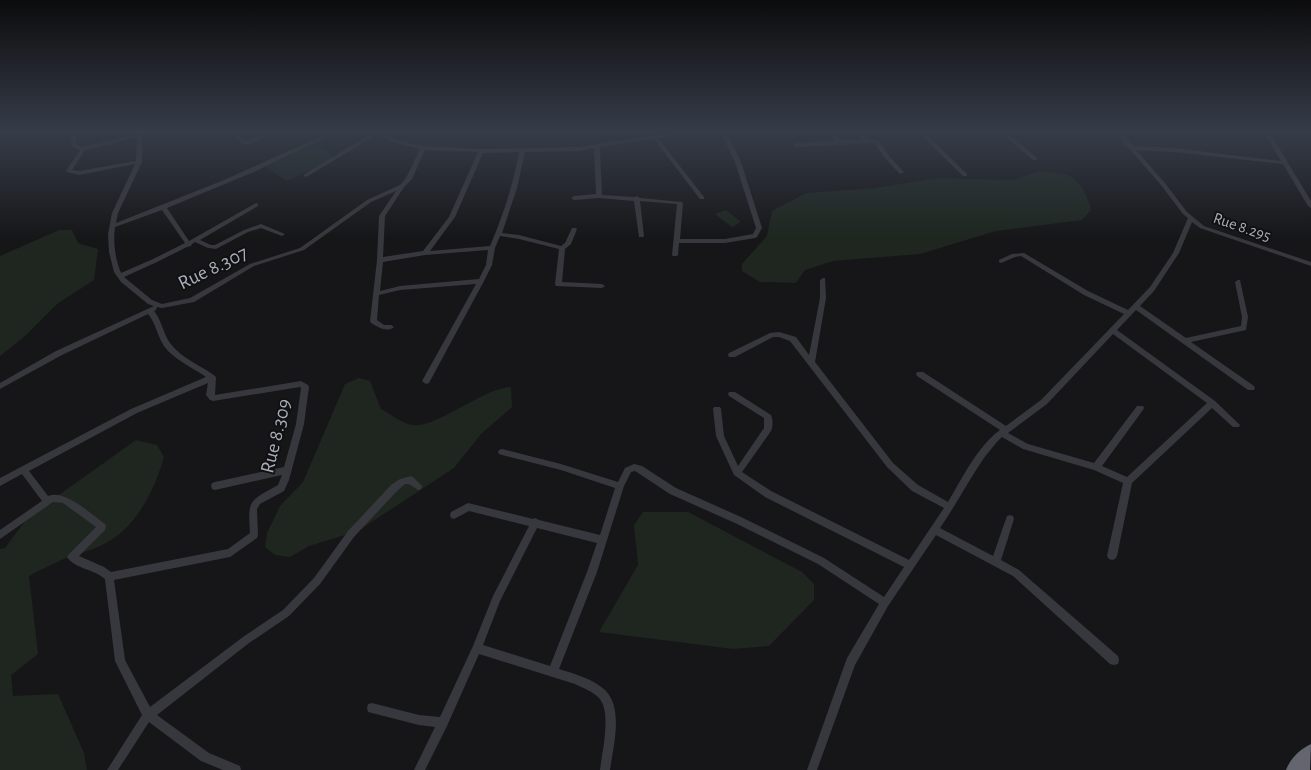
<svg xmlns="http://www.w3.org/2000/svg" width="1311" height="770" font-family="'Alegreya Sans',sans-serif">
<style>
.green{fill:#1e261f}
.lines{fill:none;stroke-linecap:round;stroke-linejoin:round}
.street{fill:#37383d;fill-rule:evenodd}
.highway{fill:#63666e;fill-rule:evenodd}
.labels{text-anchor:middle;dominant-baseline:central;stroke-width:4;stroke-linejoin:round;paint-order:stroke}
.far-street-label{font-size:16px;fill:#a8adb8;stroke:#111113}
.street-label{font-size:20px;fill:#a8adb8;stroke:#111113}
</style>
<rect width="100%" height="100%" fill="#161618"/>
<g class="green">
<polygon points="314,144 336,158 287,181 266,167"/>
<path d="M1037 172C1058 173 1072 170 1084 191 1087 198 1090 203 1091 210L1082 220 996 231 920 254 833 261 805 270 796 283 760 282 742 271V264L767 236 772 211 806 193 875 188 938 178 1013 180Z"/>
<polygon points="726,210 741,222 732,227 715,214"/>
<polygon points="59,230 72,230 78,243 98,249 94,280 57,304 26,335 0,356 0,256"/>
<path d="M359 378 370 381 381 409C390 414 402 423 412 425 436 429 481 389 511 387L512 407 481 434 454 468 358 531 309 546 290 557 275 555 265 547 267 533 280 506 303 482 345 384Z"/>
<path d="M136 440 157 445 164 457C154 491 136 530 100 546 89 551 76 554 64 559 52 564 40 570 29 576L38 654 11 675 13 696 58 694 84 753 87 770H0V549L5 548 28 517Z"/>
<polygon points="643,512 688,512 802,572 814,584 814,600 769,646 733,649 599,632 638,565 634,525"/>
</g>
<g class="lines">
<g class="street">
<path d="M69 131H75L77 145 83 147 137 134V131H143V133L149 131H158L142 136V162L118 213 116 223 224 180 333 131H340L256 171 167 208 189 241 256 203 258 204V206L200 240 211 245H215L244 230 261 224 285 234 282 236 261 228 248 232 216 249 208 248 195 242 192 244 191 246 187 247 157 262 124 277 152 300 162 304 190 298 250 264 300 248 367 200 400 185 406 178 420 149 396 143 378 134 308 176 306 177 303 175 374 132 372 131H383L382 132 400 141 423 146 481 149 579 147 683 131H695L692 133 658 138 704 197V199H700L654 139 600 147 602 195 635 197 637 196 640 198 682 202 683 203 680 239H725L753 234 756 228 735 162 720 131H726L741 162 762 228 757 237 755 238 725 243H679L678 255 677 256H673L672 255 677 204 640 201 644 236 643 237H639L634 201 599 198 574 200 571 198 574 196 596 194 594 148 579 151 525 152 517 188 502 233 519 235 561 246 565 243 572 228H576L577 229 571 244 565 249 562 282 602 284 605 286 602 288 556 286 555 284 559 249 519 239 500 236 495 248 492 265 484 281 429 383 426 384 422 381 476 284 400 290 379 295 377 320 384 325H391L394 327C387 333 378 327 371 323L370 321 377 260 379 216 396 191 371 202 304 250 254 266 194 302 162 308 157 307 156 310 154 311C162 321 163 333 170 343 181 358 200 365 215 376L216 378 215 395 301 381 308 385 309 387 304 424 289 480 284 491 260 504 257 509 258 535 257 538 230 557 114 580 125 660 150 707 243 637 283 610 314 578 348 531 391 485 400 479 411 476 414 478 422 486 421 489 418 490 409 484H405L397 491 354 537 320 584 289 616 249 643 157 715 209 753 240 766 241 770H223L201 761 149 722 118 770H107L142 715 115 661 105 579C94 569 75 569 67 557L69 554 96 527 63 503 53 502 0 539V530L42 501 22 474 0 486V478L131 409 206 377C192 367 174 360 164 346 157 336 156 323 148 314L62 355 0 389V383L56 351 154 306 148 304 121 282 114 272 109 252 108 234 112 213 135 164 79 175 67 172 66 171 80 150 72 146ZM137 137 136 161 79 171 72 170 85 150ZM425 150 478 152 449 217 423 251 383 257 385 216 404 187 412 179ZM519 152C513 185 503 216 490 246L430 251 455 217 483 153ZM162 210 185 243 153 259 121 273C115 259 113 242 115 227ZM488 250 486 265 479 279 400 286 380 291 383 262 425 255ZM208 383 206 395 210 400 213 401 300 387 301 388 296 424 284 467 215 482 212 483 211 486 212 489 215 490 282 475 278 485C248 502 248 499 250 533L228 549 111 572 104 567 79 556 105 530 106 527 105 524C92 515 65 489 48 496L29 471 137 413Z"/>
<polygon points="229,131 235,131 245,141 270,131 277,131 250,144 242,144"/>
<polygon points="829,131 835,131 840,140 862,140 851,131 857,131 869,140 878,140 889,156 904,172 901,174 899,173 885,158 874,143 796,147 793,145 796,143 835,141"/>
<polygon points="917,131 923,131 967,174 967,176 963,176"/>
<polygon points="999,131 1005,131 1037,158 1037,160 1033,160"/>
<path d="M1114 131H1120L1133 146 1174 148 1281 161 1263 131H1269L1311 201V208L1308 206 1283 164 1174 152 1136 150 1165 183 1187 212 1204 226 1311 262V266L1200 228 1192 222 1179 253 1154 291 1140 306 1186 338 1241 326 1242 317 1235 282 1238 280H1240L1248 317 1246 330 1191 342 1254 386 1255 388 1254 390H1248L1136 310 1117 330 1215 401 1240 425 1239 427H1233L1212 408 1132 483 1117 556 1115 559 1112 560 1109 559 1107 556 1123 483 1094 470 1023 449 1002 437C995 443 990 451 984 458 968 481 956 505 940 528L993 556 1007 516 1010 515 1013 516 1014 519 1001 560 1019 570 1118 656 1119 660 1118 664 1114 665 1110 664 1013 576 936 535 888 606 855 665 817 770H807L847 658 879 604 818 564 735 523 670 494 635 471 631 472 624 486 597 572 559 669C575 674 593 679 605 690 624 708 613 748 610 770H600C602 752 612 712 599 698 592 691 583 688 575 684L479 654 447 726 425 770H414L435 727 419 725 372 713 368 712 367 708 368 704 372 703 419 715 440 717 473 646 493 596 529 526 469 511 454 519 451 518 450 515 451 512 468 503 533 519 535 518 539 520 600 535 615 488 561 470 502 455 499 454 498 452 499 450 502 449 561 464 618 482 625 468 634 464 642 466 676 488 741 517 824 558 884 597 904 567 765 497 734 475 716 436 713 409 714 407H720L721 409 724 436 738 466 764 428V418L729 396 728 394 729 392H735L771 415C773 419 773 427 771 431L742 472 771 491 909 560 944 508 912 491 887 467 790 341 779 337H773L735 357H729L728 355 729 353 770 333 779 332 796 337 809 355 820 298V280L823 278H825L826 298 815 362 893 463 918 485 948 502C963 477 977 447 1000 430L917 376 916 374 917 372H923L1006 426 1041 400 1124 314 1084 295 1021 256 1015 257 1001 263 999 262V260L1012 254 1024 253 1088 291 1128 310 1150 287 1173 253 1188 218 1183 214 1161 185ZM1113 334 1207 403 1127 477 1102 466 1143 410 1144 408 1143 406H1137L1094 463 1028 444 1008 433 1047 404ZM537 528 597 543 587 572 550 666 483 645 500 601Z"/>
</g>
<path class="highway" d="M1311 744 1310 770H1286C1290 759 1300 749 1311 744Z"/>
</g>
<linearGradient id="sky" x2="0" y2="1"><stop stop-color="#0c0c0d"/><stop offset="0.55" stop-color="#363c48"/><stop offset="1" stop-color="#363c48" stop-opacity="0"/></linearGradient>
<rect width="1311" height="239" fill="url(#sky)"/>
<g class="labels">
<g class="far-street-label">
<text transform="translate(1242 227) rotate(19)">Rue 8.295</text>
</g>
<g class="street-label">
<text transform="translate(213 268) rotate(-26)">Rue 8.307</text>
<text transform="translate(276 436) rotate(-76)">Rue 8.309</text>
</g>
</g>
</svg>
